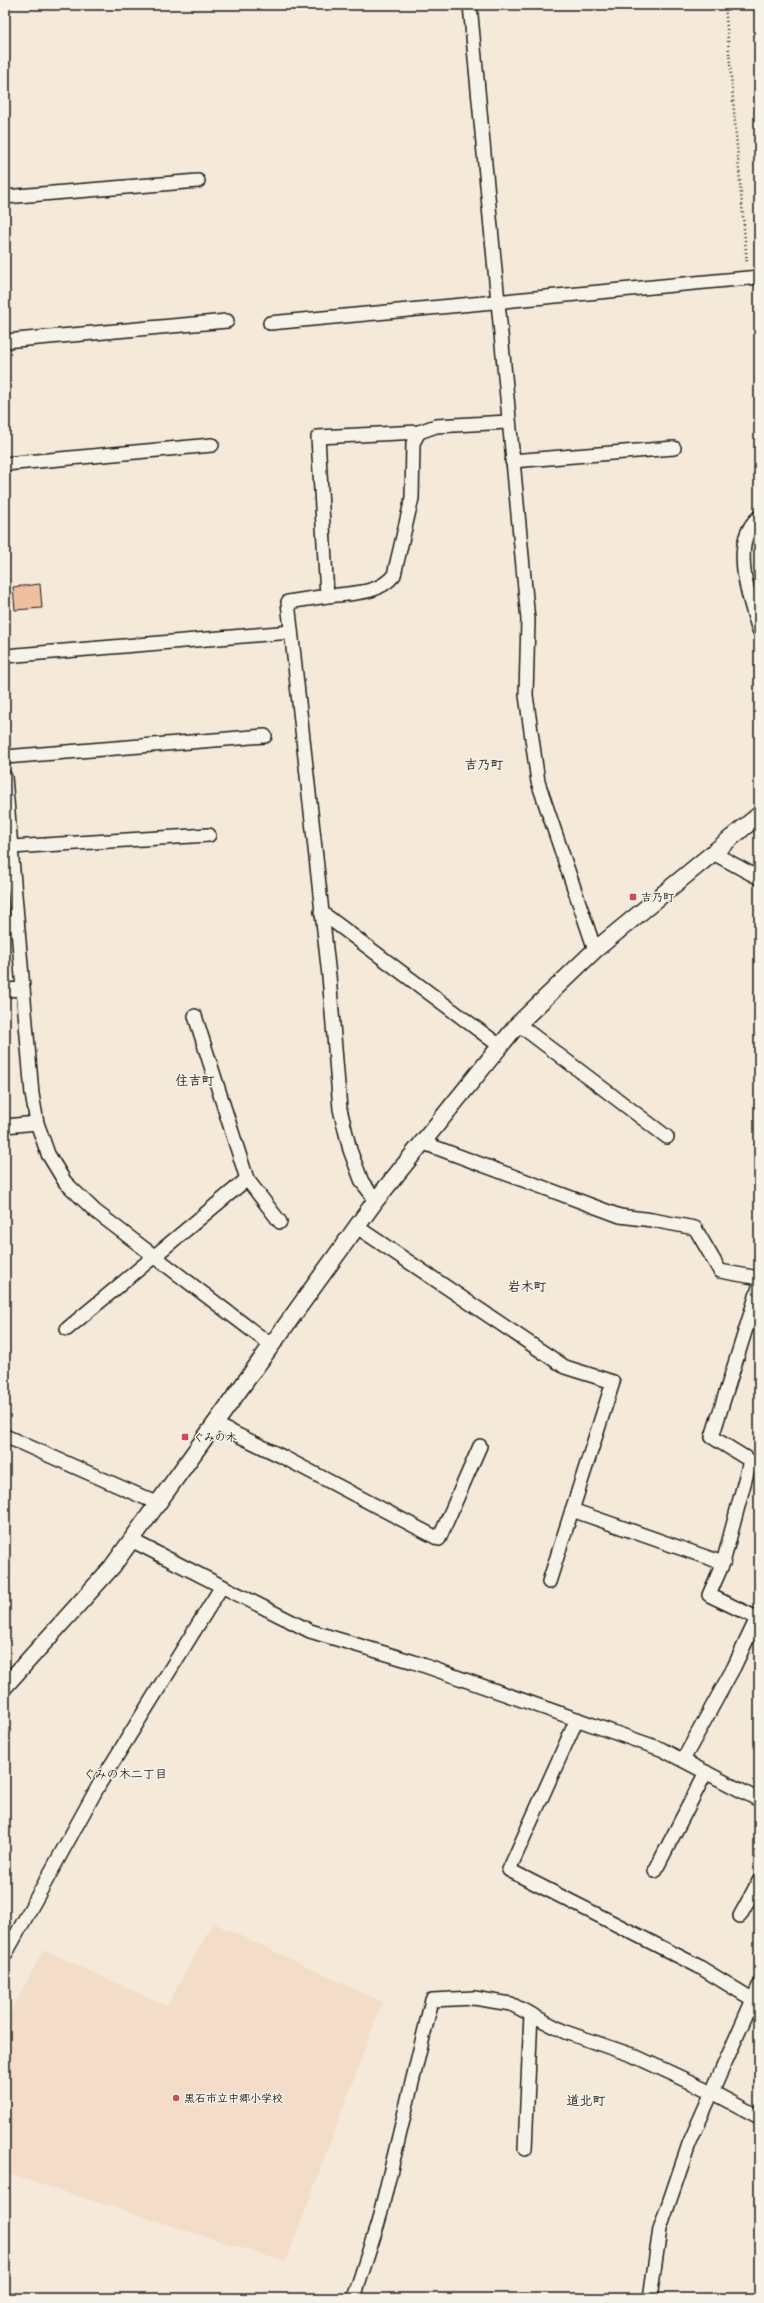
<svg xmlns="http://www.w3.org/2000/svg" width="764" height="2303" font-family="'Shantell Sans','Klee One',sans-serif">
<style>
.built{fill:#f3dcc8}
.building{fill:#efbf9f;stroke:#1c1c1c}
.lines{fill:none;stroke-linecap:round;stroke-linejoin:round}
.minor-casing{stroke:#1c1c1c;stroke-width:16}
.tertiary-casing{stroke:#1c1c1c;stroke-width:19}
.path{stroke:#1c1c1c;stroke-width:2.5;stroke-dasharray:1 3;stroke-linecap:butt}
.minor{stroke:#f7f3e8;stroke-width:13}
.tertiary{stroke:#f7f3e8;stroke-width:16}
.poi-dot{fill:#d1495b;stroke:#f7f3e8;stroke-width:1.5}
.labels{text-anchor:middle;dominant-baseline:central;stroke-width:3;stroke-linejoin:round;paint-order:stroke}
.poi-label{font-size:11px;font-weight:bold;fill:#1c1c1c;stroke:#f7f3e8;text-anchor:start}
.neighbourhood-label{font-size:12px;font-weight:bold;fill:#1c1c1c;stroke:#f7f3e8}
.quarter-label{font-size:13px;font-weight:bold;fill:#1c1c1c;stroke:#f7f3e8}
</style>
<rect width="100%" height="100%" fill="#f5e9d9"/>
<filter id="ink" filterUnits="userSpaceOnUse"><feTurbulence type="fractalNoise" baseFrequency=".025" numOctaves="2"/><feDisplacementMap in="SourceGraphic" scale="8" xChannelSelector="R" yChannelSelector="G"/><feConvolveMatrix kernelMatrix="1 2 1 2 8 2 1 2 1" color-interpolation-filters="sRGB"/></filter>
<g filter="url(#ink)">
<polygon class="built" points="213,1923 382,2002 286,2262 5,2173 5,2024 43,1950 167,2006"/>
<polygon class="building" points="40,584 42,608 15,610 13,587"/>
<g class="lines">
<defs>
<g id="minor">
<polyline points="470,5 528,620 526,695 538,782 595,950"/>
<polyline points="5,197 198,181"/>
<polyline points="270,323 759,277"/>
<polyline points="5,341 227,321"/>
<polyline points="512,461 674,448"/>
<polyline points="5,464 212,445"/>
<path d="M759 517C729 541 749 599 759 630"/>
<path d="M327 596C351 593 378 595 394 575L412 498 413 443 419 432"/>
<polyline points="5,656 291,632"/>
<polyline points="5,757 265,736"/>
<polyline points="5,777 32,1094 37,1123 48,1154 65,1182 95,1211 271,1345"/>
<polyline points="11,847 209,835"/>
<polyline points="713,853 759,878"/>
<polyline points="321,912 500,1046"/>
<polyline points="5,924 17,923"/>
<polyline points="5,990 23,989"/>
<polyline points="195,1016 247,1179 280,1222"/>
<polyline points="518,1024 667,1137"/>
<polyline points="5,1126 37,1123"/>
<polyline points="421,1142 620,1216 652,1220 695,1228 720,1271 759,1278"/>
<polyline points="376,1200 362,1182 350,1150 340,1109 329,976 288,602 327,596 318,437 419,432 436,426 508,422"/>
<polyline points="357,1227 565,1367 613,1382 549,1582"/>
<polyline points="759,1287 712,1437 759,1466"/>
<polyline points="67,1329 247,1179"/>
<polyline points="215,1424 281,1456 439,1539 480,1446"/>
<polyline points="5,1436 159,1504"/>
<polyline points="572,1510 723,1563"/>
<polyline points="131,1540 310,1631 414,1662 661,1749 759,1800"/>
<polyline points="577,1719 509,1870 698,1966 752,1999"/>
<polyline points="683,1760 734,1667 757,1618 709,1595 723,1563 750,1461"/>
<polyline points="655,1871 706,1772"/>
<polyline points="740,1916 759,1881"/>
<polyline points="5,1955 100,1783 222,1586"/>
<polyline points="525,2149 531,2014"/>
<polyline points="354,2298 378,2223 432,2000 474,1998 511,2004 565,2032 632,2055 712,2092 759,2117"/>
<polyline points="650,2298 660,2229 689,2144 759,1986"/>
</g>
<polyline id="tertiary" points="5,1686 112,1567 376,1200 518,1024 595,950 759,815"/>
</defs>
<use href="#minor" class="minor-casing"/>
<use href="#tertiary" class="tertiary-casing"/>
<polyline class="path" points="725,5 747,264"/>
<use href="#minor" class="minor"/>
<use href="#tertiary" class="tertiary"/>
</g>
</g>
<g class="poi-dot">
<rect x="629" y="893" width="8" height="8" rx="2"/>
<rect x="181" y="1433" width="8" height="8" rx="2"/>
<circle cx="176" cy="2098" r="4"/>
</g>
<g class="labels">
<g class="poi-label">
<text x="641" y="897">吉乃町</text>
<text x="193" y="1437">ぐみの木</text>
<text x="184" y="2098">黒石市立中郷小学校</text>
</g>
<g class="neighbourhood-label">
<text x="125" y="1774">ぐみの木二丁目</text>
</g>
<g class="quarter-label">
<text x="484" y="764">吉乃町</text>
<text x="195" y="1080">住吉町</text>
<text x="527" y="1286">岩木町</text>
<text x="586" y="2100">道北町</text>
</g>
</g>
<rect width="764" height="2303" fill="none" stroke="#f7f3e8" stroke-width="20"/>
<rect x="10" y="10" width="744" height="2283" fill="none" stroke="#1c1c1c" stroke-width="1.5" filter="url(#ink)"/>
</svg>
